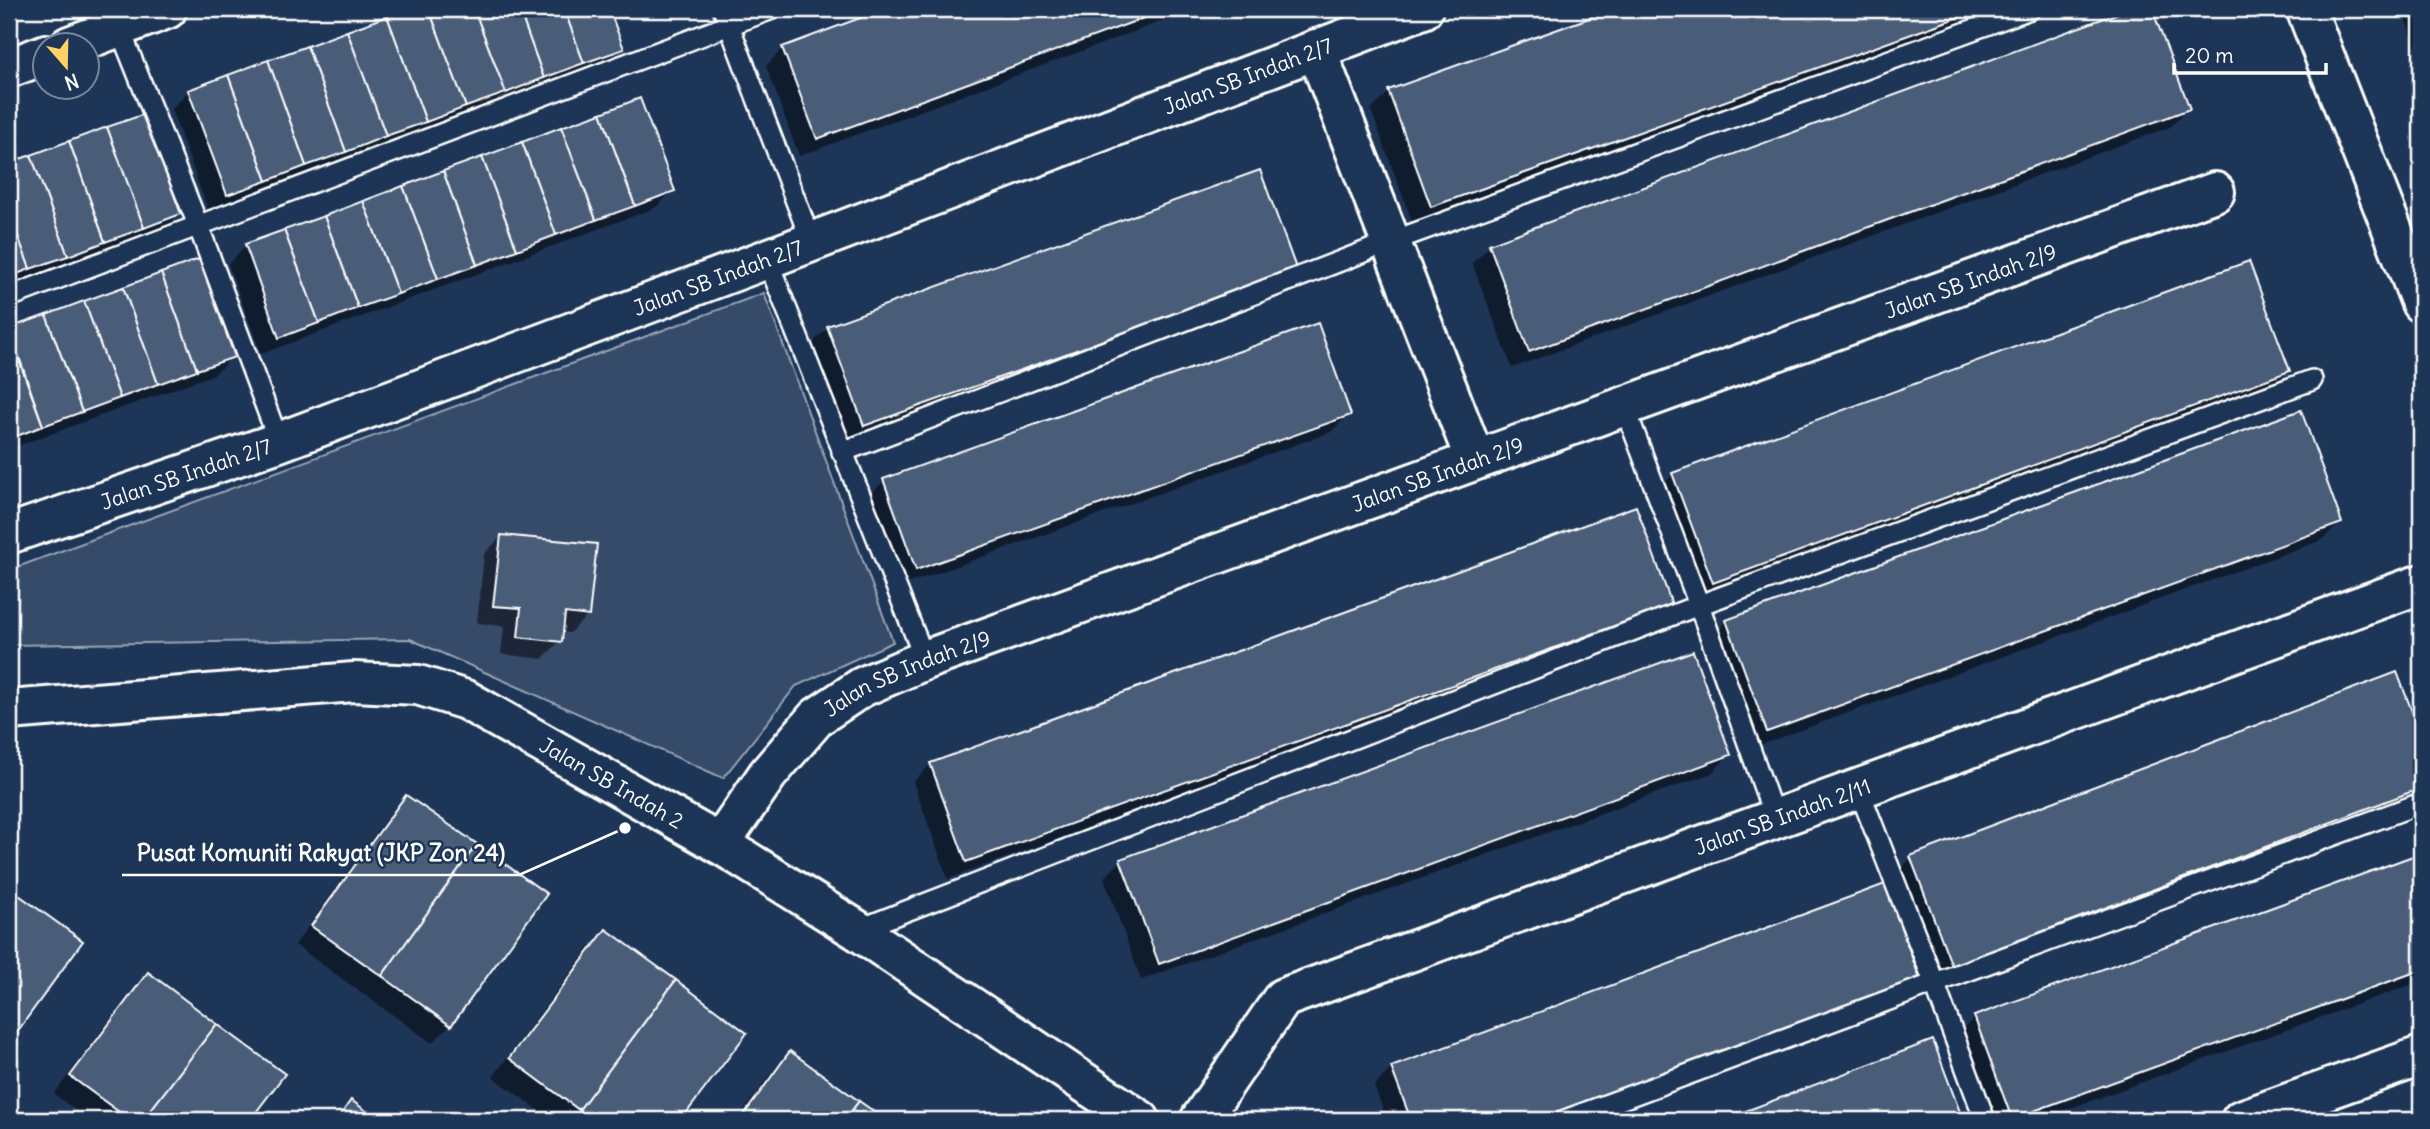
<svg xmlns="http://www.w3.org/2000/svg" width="2430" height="1129" font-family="Delius,sans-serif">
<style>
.green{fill:#364b69;stroke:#9aa5b4;stroke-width:2}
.shadow{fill:#0007}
.building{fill:#4a5d79;stroke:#fff;stroke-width:2}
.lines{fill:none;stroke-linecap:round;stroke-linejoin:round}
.service-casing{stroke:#fff;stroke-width:24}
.minor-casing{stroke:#fff;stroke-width:44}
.tertiary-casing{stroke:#fff;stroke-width:44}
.service{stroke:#1d3557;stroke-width:19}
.minor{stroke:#1d3557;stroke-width:38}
.tertiary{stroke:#1d3557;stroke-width:38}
.labels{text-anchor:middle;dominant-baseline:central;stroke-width:5;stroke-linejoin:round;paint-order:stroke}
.street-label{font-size:21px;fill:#fff;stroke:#1d3557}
.leader{fill:none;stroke:#fff;stroke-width:2.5}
.callout-dot{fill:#fff;stroke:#1d3557;stroke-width:2.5}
.callout-label{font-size:23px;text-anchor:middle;font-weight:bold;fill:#fff;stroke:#1d3557;stroke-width:5;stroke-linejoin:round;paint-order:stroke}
</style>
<rect width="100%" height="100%" fill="#1d3557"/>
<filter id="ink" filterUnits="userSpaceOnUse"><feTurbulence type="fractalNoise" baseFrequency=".0143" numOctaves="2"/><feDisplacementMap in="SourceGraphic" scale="14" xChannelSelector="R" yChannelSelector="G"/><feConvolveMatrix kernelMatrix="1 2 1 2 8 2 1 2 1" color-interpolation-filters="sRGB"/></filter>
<g filter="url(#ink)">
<polygon class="green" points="764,293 893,642 796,686 723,778 410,639 9,645 9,570"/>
<g class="shadow">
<polygon points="411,9 607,9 622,48 604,66 209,212 171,109 189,91"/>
<polygon points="889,9 1195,9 799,156 766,66 783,48"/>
<polygon points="1619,9 2009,9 1413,224 1371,110 1389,92"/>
<polygon points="2134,9 2151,9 2188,109 2170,127 1512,368 1472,263 1490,246"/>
<polygon points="2407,9 2421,9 2421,60 2403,13"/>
<polygon points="639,101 673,191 655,208 261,354 228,264 246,246"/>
<polygon points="144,116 179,214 162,232 9,287 9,165"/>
<polygon points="198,261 233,356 215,374 9,449 9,330"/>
<polygon points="1295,271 846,443 810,345 828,328"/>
<polygon points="2288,371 2270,389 1695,600 1655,492 1673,475"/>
<polygon points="1349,414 1331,432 898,587 866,498 884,481"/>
<polygon points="2340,523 2322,540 1749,749 1709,639 1727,621"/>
<polygon points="502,536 588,615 570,633 561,632 560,641 542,659 501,654 504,626 477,623 484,554"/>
<polygon points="1670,605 1652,622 948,879 913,782 931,764"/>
<polygon points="2396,674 2421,740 2421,797 1934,983 1893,876 1911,858"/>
<polygon points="1729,755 1712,773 1141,980 1104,878 1121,861"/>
<polygon points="406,797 450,1025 432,1043 295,945 389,815"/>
<polygon points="2421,855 2421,981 2038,1120 1988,1120 1957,1035 1975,1017"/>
<polygon points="1884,887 1566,1120 1387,1120 1374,1086 1392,1068"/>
<polygon points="9,889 81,941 9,1040"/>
<polygon points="606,931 744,1033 679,1120 552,1120 493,1077 588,949"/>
<polygon points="148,974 282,1075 248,1120 89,1120 54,1094 131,992"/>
<polygon points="1932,1042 1962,1120 1727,1120"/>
<polygon points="790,1053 883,1120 737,1120 773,1071"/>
<polygon points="351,1103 376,1120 334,1120"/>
</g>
<g class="building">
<polygon points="407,9 429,9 466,107 426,122 387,16"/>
<polygon points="429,9 474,9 506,93 466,107"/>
<polygon points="474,9 519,9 544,78 506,93"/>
<polygon points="519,9 564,9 584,63 544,78"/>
<polygon points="564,9 609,9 624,49 584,63"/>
<polygon points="884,9 1168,9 817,139 782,47"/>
<polygon points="1614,9 1981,9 1431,207 1388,90"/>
<polygon points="2129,9 2152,9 2190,109 1529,352 1489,244"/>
<polygon points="387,16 426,122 386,136 347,31"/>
<polygon points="347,31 386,136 346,152 307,46"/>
<polygon points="307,46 346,152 306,166 268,60"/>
<polygon points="268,60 306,166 267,181 228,75"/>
<polygon points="228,75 267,181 227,195 188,90"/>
<polygon points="640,98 675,191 635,206 601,113"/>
<polygon points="601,113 635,206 596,220 561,127"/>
<polygon points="145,114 181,214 144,228 107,127"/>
<polygon points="107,127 144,228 105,242 69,141"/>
<polygon points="561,127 596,220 556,235 522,142"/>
<polygon points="69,141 105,242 68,256 31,155"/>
<polygon points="522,142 556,235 517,250 482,157"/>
<polygon points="31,155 68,256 30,269 9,212 9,163"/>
<polygon points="482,157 517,250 477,265 443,171"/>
<polygon points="1260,170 1297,271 864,426 827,326"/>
<polygon points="443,171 477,265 438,279 403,186"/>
<polygon points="403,186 438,279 398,294 363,201"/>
<polygon points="363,201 398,294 358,308 324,216"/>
<polygon points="9,212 30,269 9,277"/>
<polygon points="324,216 358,308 319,323 284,230"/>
<polygon points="284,230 319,323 279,338 245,244"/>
<polygon points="199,259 235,357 197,370 161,273"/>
<polygon points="2249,261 2290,371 1713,583 1672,473"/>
<polygon points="161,273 197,370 158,384 123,287"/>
<polygon points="123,287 158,384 120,398 84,301"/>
<polygon points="84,301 120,398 82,412 46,315"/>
<polygon points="46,315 82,412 43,426 9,328"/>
<polygon points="1318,323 1351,415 916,570 883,479"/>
<polygon points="9,333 43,426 9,439"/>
<polygon points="2301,410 2342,523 1767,732 1726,620"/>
<polygon points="1636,506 1672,605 966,862 930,763"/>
<polygon points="501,535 597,544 589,616 565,613 562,642 518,637 521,608 493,606"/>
<polygon points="1693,651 1731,755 1159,964 1120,859"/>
<polygon points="2397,672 2421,735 2421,788 1952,966 1910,856"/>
<polygon points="406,795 477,844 382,976 311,926"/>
<polygon points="477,844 547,894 451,1026 382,976"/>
<polygon points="2421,853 2421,970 2012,1119 1974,1016"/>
<polygon points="1885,884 1920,979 1539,1120 1411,1120 1391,1067"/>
<polygon points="9,888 83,941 9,1043"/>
<polygon points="606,929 676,980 579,1110 509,1058"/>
<polygon points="148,972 217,1024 143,1120 130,1120 70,1076"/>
<polygon points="676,980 747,1033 681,1120 594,1120 579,1110"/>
<polygon points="217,1024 285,1074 250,1120 143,1120"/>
<polygon points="1933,1040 1963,1120 1722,1120"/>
<polygon points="790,1051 859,1101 845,1120 740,1120"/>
<polygon points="351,1100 379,1120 337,1120"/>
<polygon points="859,1101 886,1120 845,1120"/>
</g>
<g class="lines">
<defs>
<g id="service">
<polyline points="723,9 811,241"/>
<polyline points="119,27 198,225 279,442"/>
<polyline points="767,259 925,660"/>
<polyline points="9,297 772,9"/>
<polyline points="1625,408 1699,605 1775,819"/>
<polyline points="842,452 1390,242 2030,9"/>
<polyline points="1859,790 1934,982 1985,1120"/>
<polyline points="857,930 1699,605 2312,380"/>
<polyline points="1565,1120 2421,803"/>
</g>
<g id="minor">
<polyline points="2306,9 2421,303"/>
<polyline points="69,46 167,9"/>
<polyline points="1316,49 1475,460"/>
<polyline points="9,68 46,54"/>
<path id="s1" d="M9 534 279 442 767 259 1423 9"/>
<path id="s2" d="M720 844 768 774 817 717 862 687 925 660 2215 192"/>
<path id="s3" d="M1200 1120 1283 998 2421 584"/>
<polyline points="2241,1120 2421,1056"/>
</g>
<g id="tertiary">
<path id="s4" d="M9 710 354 682 418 685 466 700 720 844 857 930 1140 1120"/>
</g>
</defs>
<use href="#service" class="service-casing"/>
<use href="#minor" class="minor-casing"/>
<use href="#tertiary" class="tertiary-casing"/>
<use href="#service" class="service"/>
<use href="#minor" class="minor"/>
<use href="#tertiary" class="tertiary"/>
</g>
</g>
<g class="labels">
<g class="street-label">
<text stroke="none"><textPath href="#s1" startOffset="1321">Jalan SB Indah 2/7</textPath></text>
<text stroke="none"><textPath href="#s1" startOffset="754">Jalan SB Indah 2/7</textPath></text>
<text stroke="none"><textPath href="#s2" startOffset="1395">Jalan SB Indah 2/9</textPath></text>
<text stroke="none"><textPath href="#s1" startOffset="187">Jalan SB Indah 2/7</textPath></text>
<text stroke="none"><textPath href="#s2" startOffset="828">Jalan SB Indah 2/9</textPath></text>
<text stroke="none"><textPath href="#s2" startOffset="261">Jalan SB Indah 2/9</textPath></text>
<text stroke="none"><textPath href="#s4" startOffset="628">Jalan SB Indah 2</textPath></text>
<text stroke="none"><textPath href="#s3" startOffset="679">Jalan SB Indah 2/11</textPath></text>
</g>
</g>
<path class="leader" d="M625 828L519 875H122"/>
<circle class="callout-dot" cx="625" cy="828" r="7"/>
<g class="callout-label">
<text x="321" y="861">Pusat Komuniti Rakyat (JKP Zon 24)</text>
</g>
<rect width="2430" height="1129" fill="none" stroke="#1d3557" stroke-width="35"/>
<rect x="18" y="18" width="2395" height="1094" fill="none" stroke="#fff" stroke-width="2.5" filter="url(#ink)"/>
<g transform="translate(66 66) rotate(160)"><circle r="33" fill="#1d3557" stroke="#77869a" stroke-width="2"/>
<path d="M0-5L12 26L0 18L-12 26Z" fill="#ffd166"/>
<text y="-10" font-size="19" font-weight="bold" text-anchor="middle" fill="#ffffff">N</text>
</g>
<path d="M2174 63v10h152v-10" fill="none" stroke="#ffffff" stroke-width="3.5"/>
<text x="2185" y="63" font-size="21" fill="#ffffff" stroke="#1d3557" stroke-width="5" paint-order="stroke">20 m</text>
</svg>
